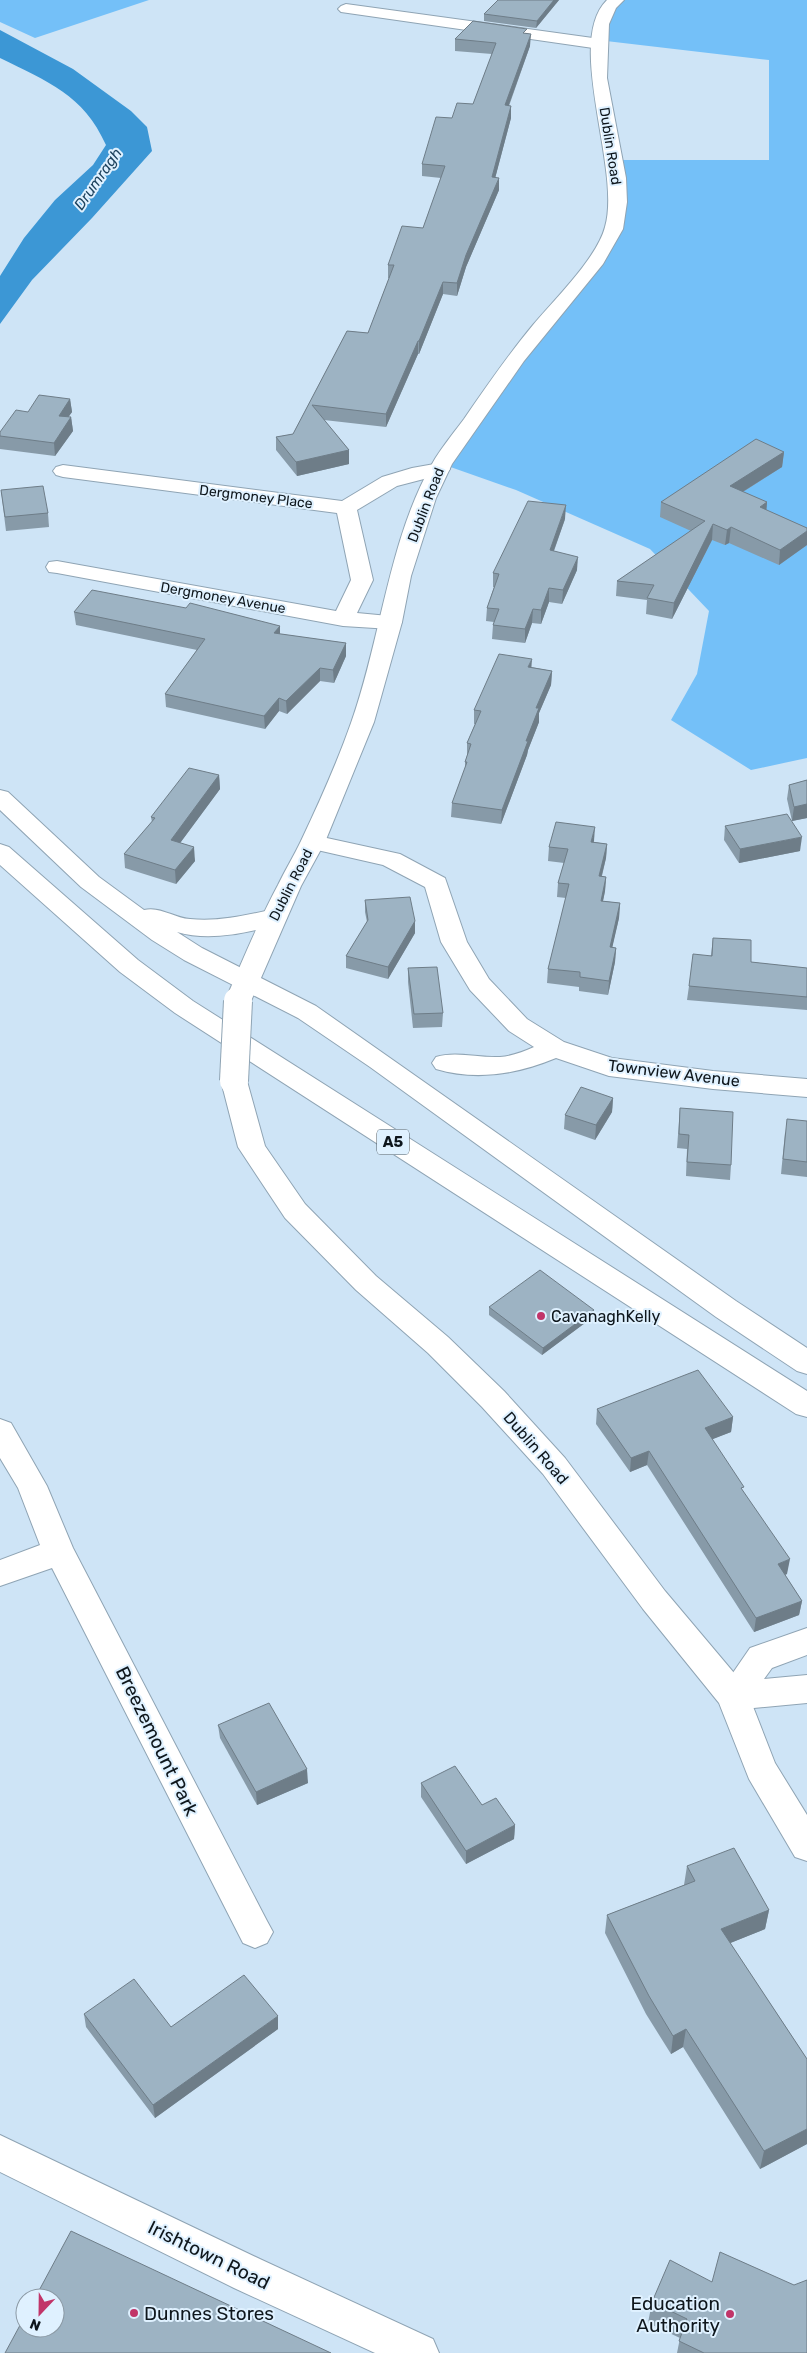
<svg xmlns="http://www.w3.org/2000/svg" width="807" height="2353" font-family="Rubik,sans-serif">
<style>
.green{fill:#74c0f8}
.water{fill:#3c97d5}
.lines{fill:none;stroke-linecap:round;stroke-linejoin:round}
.street-casing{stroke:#8fa4b4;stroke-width:2}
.secondary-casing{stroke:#8fa4b4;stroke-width:2}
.highway-casing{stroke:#8fa4b4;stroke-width:2}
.street{fill:#fff;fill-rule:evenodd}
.secondary{fill:#fff;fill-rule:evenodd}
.highway{fill:#fff;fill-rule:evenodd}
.secondary-bridge-casing{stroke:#8fa4b4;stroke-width:30;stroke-linecap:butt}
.secondary-bridge{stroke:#fff;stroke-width:28}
.wall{fill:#879aa8}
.shaded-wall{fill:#6e7d88}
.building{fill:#9db3c3;stroke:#6e7d88}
.poi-dot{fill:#c13569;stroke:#dff1ff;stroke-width:2}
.labels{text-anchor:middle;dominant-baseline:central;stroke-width:4;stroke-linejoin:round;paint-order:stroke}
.far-street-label{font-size:14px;fill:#0e161c;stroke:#dff1ff}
.far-water-label{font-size:15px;font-style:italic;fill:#1e435e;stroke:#dff1ff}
.shield{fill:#dff1ff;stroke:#4d5860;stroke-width:1}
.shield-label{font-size:15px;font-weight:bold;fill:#0e161c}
.street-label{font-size:16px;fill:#0e161c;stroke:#dff1ff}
.poi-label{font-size:16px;fill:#0e161c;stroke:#dff1ff;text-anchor:start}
.near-street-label{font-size:19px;fill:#0e161c;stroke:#dff1ff}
.near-poi-label{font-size:19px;fill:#0e161c;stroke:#dff1ff;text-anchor:end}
</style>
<rect width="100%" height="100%" fill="#cee4f6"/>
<g class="green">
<polygon points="0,0 149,0 35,38 0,22"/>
<polygon points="616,0 807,0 807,758 751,770 671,720 697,674 709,611 650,549 516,490 442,464 614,229 615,160 769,160 769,60 606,41 601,24"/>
</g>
<path class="water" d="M0 30 73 69 131 111 147 127 152 151 92 218 32 280 0 324V276L24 238 55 200 93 165 106 145C83 94 48 82 0 58Z"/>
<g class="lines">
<defs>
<g id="street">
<polygon points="346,4 600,39 606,41 608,44 606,47 600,49 341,12 338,9 341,6"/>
<polygon points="440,463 447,465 450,469 447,473 397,486 357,510 373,580 357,613 399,617 402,622 399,627 391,629 343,626 57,573 49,572 46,567 49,562 57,561 336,611 351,580 337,513 63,477 56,475 53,471 56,467 63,465 342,501 382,477 412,468"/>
<path d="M313 835 400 854 445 878 467 942 489 979 527 1019 564 1042 612 1058 713 1071 807 1079V1097L713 1089 609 1076 556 1058C518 1074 476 1081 436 1069L432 1063 436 1057C456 1051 478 1058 500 1057 512 1056 523 1052 534 1047L509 1031 470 990 441 942 425 887 383 865 304 847 301 842 304 837Z"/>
<polygon points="0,1419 11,1423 47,1486 73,1548 267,1921 273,1932 267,1943 255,1948 243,1943 52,1568 0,1586 0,1560 40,1545 18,1488 0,1458"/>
<polygon points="0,2135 262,2260 433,2339 439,2353 375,2353 234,2288 0,2172"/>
</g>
<g id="secondary">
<path d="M607 0H624L616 8 609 24 607 78 626 178 627 202 623 229 603 264 524 361 452 464 436 498 411 576 402 622 374 722 325 842 301 886 251 1001 247 1007 238 1009 229 1007 225 1001C242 962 258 922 278 885 285 870 294 856 301 841 319 803 337 763 351 723 381 640 388 541 432 464 441 448 453 434 464 419 486 387 508 355 533 325 554 300 597 258 605 227 622 169 564 42 607 0Z"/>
<polygon points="234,1072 243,1075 247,1081 265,1146 305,1204 376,1276 448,1337 504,1391 565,1458 665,1591 745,1686 775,1763 807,1815 807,1861 795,1857 749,1779 719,1703 643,1609 543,1474 482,1407 428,1353 356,1290 285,1218 238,1147 221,1081 225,1075"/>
</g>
<g id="highway">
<path d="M0 790 8 792 99 877 144 910C160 906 174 918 190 919 219 922 246 915 275 909L284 911 287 917 284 923C250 932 211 942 177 932L202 948 316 1006 736 1301 807 1348V1374L797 1371 716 1317 370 1067 298 1018 184 960 152 940 81 887 0 810Z"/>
<polygon points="0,844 9,847 138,960 193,1001 807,1391 807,1417 796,1414 175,1013 120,972 0,865"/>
<polygon points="807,1628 807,1655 772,1668 764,1679 807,1675 807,1703 733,1710 721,1706 717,1696 750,1648"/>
</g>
</defs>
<use href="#street" class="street-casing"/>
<use href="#secondary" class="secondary-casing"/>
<use href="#highway" class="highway-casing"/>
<use href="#street" class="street"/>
<use href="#secondary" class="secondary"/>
<use href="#highway" class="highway"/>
<defs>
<polyline id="secondary-bridge" points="234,1081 238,1001"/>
</defs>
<use href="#secondary-bridge" class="secondary-bridge-casing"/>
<use href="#secondary-bridge" class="secondary-bridge"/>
</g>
<g class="wall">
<polygon points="498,0 559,0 536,28 484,21 484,14"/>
<polygon points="527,33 530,46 509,106 511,106 511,118 495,178 499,190 466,267 457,296 443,294 419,354 418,354 386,427 324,420 349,450 349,464 297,476 276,450 276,437 293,434 347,331 368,333 389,278 388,278 388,265 423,228 441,178 422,176 422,164 452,118 473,104 492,54 455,51 455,39"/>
<polygon points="70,399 72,412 68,417 71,417 73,431 55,456 0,449 0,432 28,412"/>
<polygon points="784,452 782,467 743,492 767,502 766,510 807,528 807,545 779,565 729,543 725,545 712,540 672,619 646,614 647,600 616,596 617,581 691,531 660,517 661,502"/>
<polygon points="1,490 48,513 49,527 6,531"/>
<polygon points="565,519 554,551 577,570 562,604 549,602 541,624 532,623 525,643 492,639 493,625 494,622 486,621 487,608 494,587 493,587 493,573"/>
<polygon points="74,612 280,626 280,634 346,643 346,656 334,683 320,681 287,714 279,711 265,729 166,707 165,694 197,650 76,625"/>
<polygon points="531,667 552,671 551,685 539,713 539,722 528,750 527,755 501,824 451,817 452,803 465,769 465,762 467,756 467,743 475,724 474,724 474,710"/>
<polygon points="219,775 220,789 180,843 195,861 176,884 125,868 124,854 152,822 151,817"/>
<polygon points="807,780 807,818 792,821 787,799 789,785"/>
<polygon points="725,826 800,851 739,863 724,840"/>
<polygon points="594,842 607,844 606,858 602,876 606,877 605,891 603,901 620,903 619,918 612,947 616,948 615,962 608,995 579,991 579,987 547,983 548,969 566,898 557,897 558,883 564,863 548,861 549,847"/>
<polygon points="365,900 415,921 415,933 388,979 346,968 346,956 367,922 365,912"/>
<polygon points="713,938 751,962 807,968 807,1010 687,1000 689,986 711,955"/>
<polygon points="408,968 443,1013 442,1027 413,1028 408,982"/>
<polygon points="613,1098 612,1112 595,1140 564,1129 565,1115"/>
<polygon points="680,1108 731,1165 730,1180 686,1176 687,1149 677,1148"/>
<polygon points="807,1121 807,1177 781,1174 785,1133"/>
<polygon points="489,1307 593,1317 542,1355 489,1315"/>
<polygon points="597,1409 733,1417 731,1432 712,1439 743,1491 787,1574 785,1575 802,1601 799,1615 754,1632 647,1465 630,1472 596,1424"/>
<polygon points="218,1725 308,1783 257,1805 220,1738"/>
<polygon points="421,1783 482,1805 515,1825 514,1839 466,1864 421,1797"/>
<polygon points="687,1866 769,1910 765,1929 730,1943 807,2059 807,2144 760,2169 683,2047 671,2054 646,2014 605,1933 607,1915 684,1885"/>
<polygon points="84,2014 171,2027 278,2029 155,2118 86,2027"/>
<polygon points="652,2302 807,2353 677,2353 680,2338 648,2323"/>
</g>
<g class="shaded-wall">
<polygon points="554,0 559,0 536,28 537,21"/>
<polygon points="531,34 530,46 504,118 505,105"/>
<polygon points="511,106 511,118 492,190 492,177"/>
<polygon points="499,178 499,190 466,267 457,296 457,283 466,255"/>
<polygon points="443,282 443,294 419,354 419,341"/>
<polygon points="418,341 418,354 386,427 386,414"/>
<polygon points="70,399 72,412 60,429 59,416"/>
<polygon points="71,417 73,431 55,456 54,443"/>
<polygon points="349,450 349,464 297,476 296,462"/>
<polygon points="784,452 782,467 728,501 730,486"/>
<polygon points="767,502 766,517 760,507"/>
<polygon points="566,505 565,519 549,564 550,550"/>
<polygon points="713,524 712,540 672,619 674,603"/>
<polygon points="731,527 729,543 725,545 727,530"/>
<polygon points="807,531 807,545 779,565 780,550"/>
<polygon points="578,557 577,570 562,604 563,590"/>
<polygon points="549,588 549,602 541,624 541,610"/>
<polygon points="533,609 532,623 525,643 525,629"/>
<polygon points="280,626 280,639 274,633"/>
<polygon points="346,643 346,656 334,683 333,670"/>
<polygon points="532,659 531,673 528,667"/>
<polygon points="320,668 320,681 287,714 286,701"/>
<polygon points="552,671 551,685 539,713 539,722 528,750 527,755 501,824 502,810 526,741 536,708"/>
<polygon points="279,698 279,711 265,729 264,716"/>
<polygon points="219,775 220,789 172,854 171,840"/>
<polygon points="807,804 807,818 792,821 794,807"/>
<polygon points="595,827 594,841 590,856 591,842"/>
<polygon points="802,837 800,851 739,863 740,849"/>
<polygon points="607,844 606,858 598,890 599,876"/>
<polygon points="194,847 195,861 176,884 175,870"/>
<polygon points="606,877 605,891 600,915 601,901"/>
<polygon points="620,903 619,918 609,962 610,947"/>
<polygon points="415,921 415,933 388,979 388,967"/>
<polygon points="616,948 615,962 608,995 609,981"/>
<polygon points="613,1098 612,1112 595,1140 596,1125"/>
<polygon points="594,1310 593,1317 542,1355 543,1348"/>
<polygon points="733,1417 731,1432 703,1443 705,1428"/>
<polygon points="649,1451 647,1465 630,1472 631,1458"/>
<polygon points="790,1559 787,1574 775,1578 778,1564"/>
<polygon points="802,1601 799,1615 754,1632 756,1618"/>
<polygon points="307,1769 308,1783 257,1805 256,1792"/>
<polygon points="515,1825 514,1839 466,1864 466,1851"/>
<polygon points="769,1910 765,1929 718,1948 721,1929"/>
<polygon points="278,2016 278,2029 155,2118 153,2105"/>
<polygon points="686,2029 683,2047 671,2054 673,2036"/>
<polygon points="807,2129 807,2144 760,2169 764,2151"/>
</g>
<g class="building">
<polygon points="498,0 554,0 537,21 484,14"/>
<polygon points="473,21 527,29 523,33 531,34 505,105 511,106 492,177 499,178 466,255 457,283 443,282 419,341 418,341 386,414 312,405 349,450 296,462 276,437 293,434 347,331 368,333 394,265 388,265 402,226 423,228 445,166 422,164 436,117 452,118 457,103 473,104 496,43 455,39"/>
<polygon points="39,395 70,399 59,416 71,417 54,443 0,436 0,432 16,410 28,412"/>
<polygon points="756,439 784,452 730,486 767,502 760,507 807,528 807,531 780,550 731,527 727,530 713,524 674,603 647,598 654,585 617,581 705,521 661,502"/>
<polygon points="43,486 48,513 5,517 1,490"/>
<polygon points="528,501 566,505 550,550 578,557 563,590 549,588 541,610 533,609 525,629 493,625 499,609 487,608 499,574 493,573"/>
<polygon points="92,590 186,608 190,603 280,626 274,633 346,643 333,670 320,668 286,701 279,698 264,716 165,694 205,639 74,612"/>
<polygon points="499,654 532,659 528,667 552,671 536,708 539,708 526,741 528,741 502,810 452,803 467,762 465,762 471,744 467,743 481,711 474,710"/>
<polygon points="189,768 219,775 171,840 194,847 175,870 124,854 155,818 151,817"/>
<polygon points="807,780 807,804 794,807 789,785"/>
<polygon points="787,814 802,837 740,849 725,826"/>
<polygon points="556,822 595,827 591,842 607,844 599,876 606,877 601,901 620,903 610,947 616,948 609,981 580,977 580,972 548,969 569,884 558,883 568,849 549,847"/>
<polygon points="410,897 415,921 388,967 346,956 368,920 365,900"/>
<polygon points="713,938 751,940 751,962 807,968 807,997 689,986 693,954 712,956"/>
<polygon points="437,967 443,1013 414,1014 408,968"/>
<polygon points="581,1087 613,1098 596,1125 565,1115"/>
<polygon points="680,1108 733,1112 731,1165 687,1162 689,1135 679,1134"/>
<polygon points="787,1119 807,1121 807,1162 783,1159"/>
<polygon points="540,1270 594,1310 543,1348 489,1307"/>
<polygon points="698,1370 733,1417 705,1428 744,1487 741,1488 790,1559 778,1564 802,1601 756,1618 649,1451 631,1458 597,1409"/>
<polygon points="269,1703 307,1769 256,1792 218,1725"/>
<polygon points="455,1766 482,1805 496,1798 515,1825 466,1851 421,1783"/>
<polygon points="734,1848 769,1910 721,1929 807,2059 807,2129 764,2151 686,2029 673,2036 649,1996 607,1915 695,1881 687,1866"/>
<polygon points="244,1975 278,2016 153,2105 84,2014 134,1979 171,2027"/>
<polygon points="71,2231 331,2353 5,2353 25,2316 25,2328 55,2328 55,2298 35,2298"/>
<polygon points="720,2252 794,2285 807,2280 807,2353 704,2353 679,2341 687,2319 652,2302 670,2260 712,2282"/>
</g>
<g class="poi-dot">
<circle cx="541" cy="1316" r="5"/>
<circle cx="134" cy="2313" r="5"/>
<circle cx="730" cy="2314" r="5"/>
</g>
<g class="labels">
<g class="far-street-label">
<text transform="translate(610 146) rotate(81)">Dublin Road</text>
<text transform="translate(256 497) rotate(7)">Dergmoney Place</text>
<text transform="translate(426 505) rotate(-69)">Dublin Road</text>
<text transform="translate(223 598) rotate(10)">Dergmoney Avenue</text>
<text transform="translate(291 885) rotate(-63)">Dublin Road</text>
</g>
<g class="far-water-label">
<text transform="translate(98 179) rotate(-55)">Drumragh</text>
</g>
<rect class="shield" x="377" y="1129.5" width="32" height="25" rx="4"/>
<g class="shield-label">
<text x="393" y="1142">A5</text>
</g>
<g class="street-label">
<text transform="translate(674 1073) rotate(7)">Townview Avenue</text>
<text transform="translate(536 1448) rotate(49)">Dublin Road</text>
</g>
<g class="poi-label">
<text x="551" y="1316">CavanaghKelly</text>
</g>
<g class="near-street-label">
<text transform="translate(157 1741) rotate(64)">Breezemount Park</text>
<text transform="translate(209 2255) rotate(26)">Irishtown Road</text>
</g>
<g class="near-poi-label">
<text x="720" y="2303">Education<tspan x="720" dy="22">Authority</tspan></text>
<text x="144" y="2313" text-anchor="start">Dunnes Stores</text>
</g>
</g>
<g transform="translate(40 2313) rotate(202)"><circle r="24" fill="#dff1ff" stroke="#8b99a4"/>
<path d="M0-4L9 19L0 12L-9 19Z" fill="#c13569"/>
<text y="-8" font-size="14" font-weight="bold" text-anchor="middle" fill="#0e161c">N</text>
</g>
</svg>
